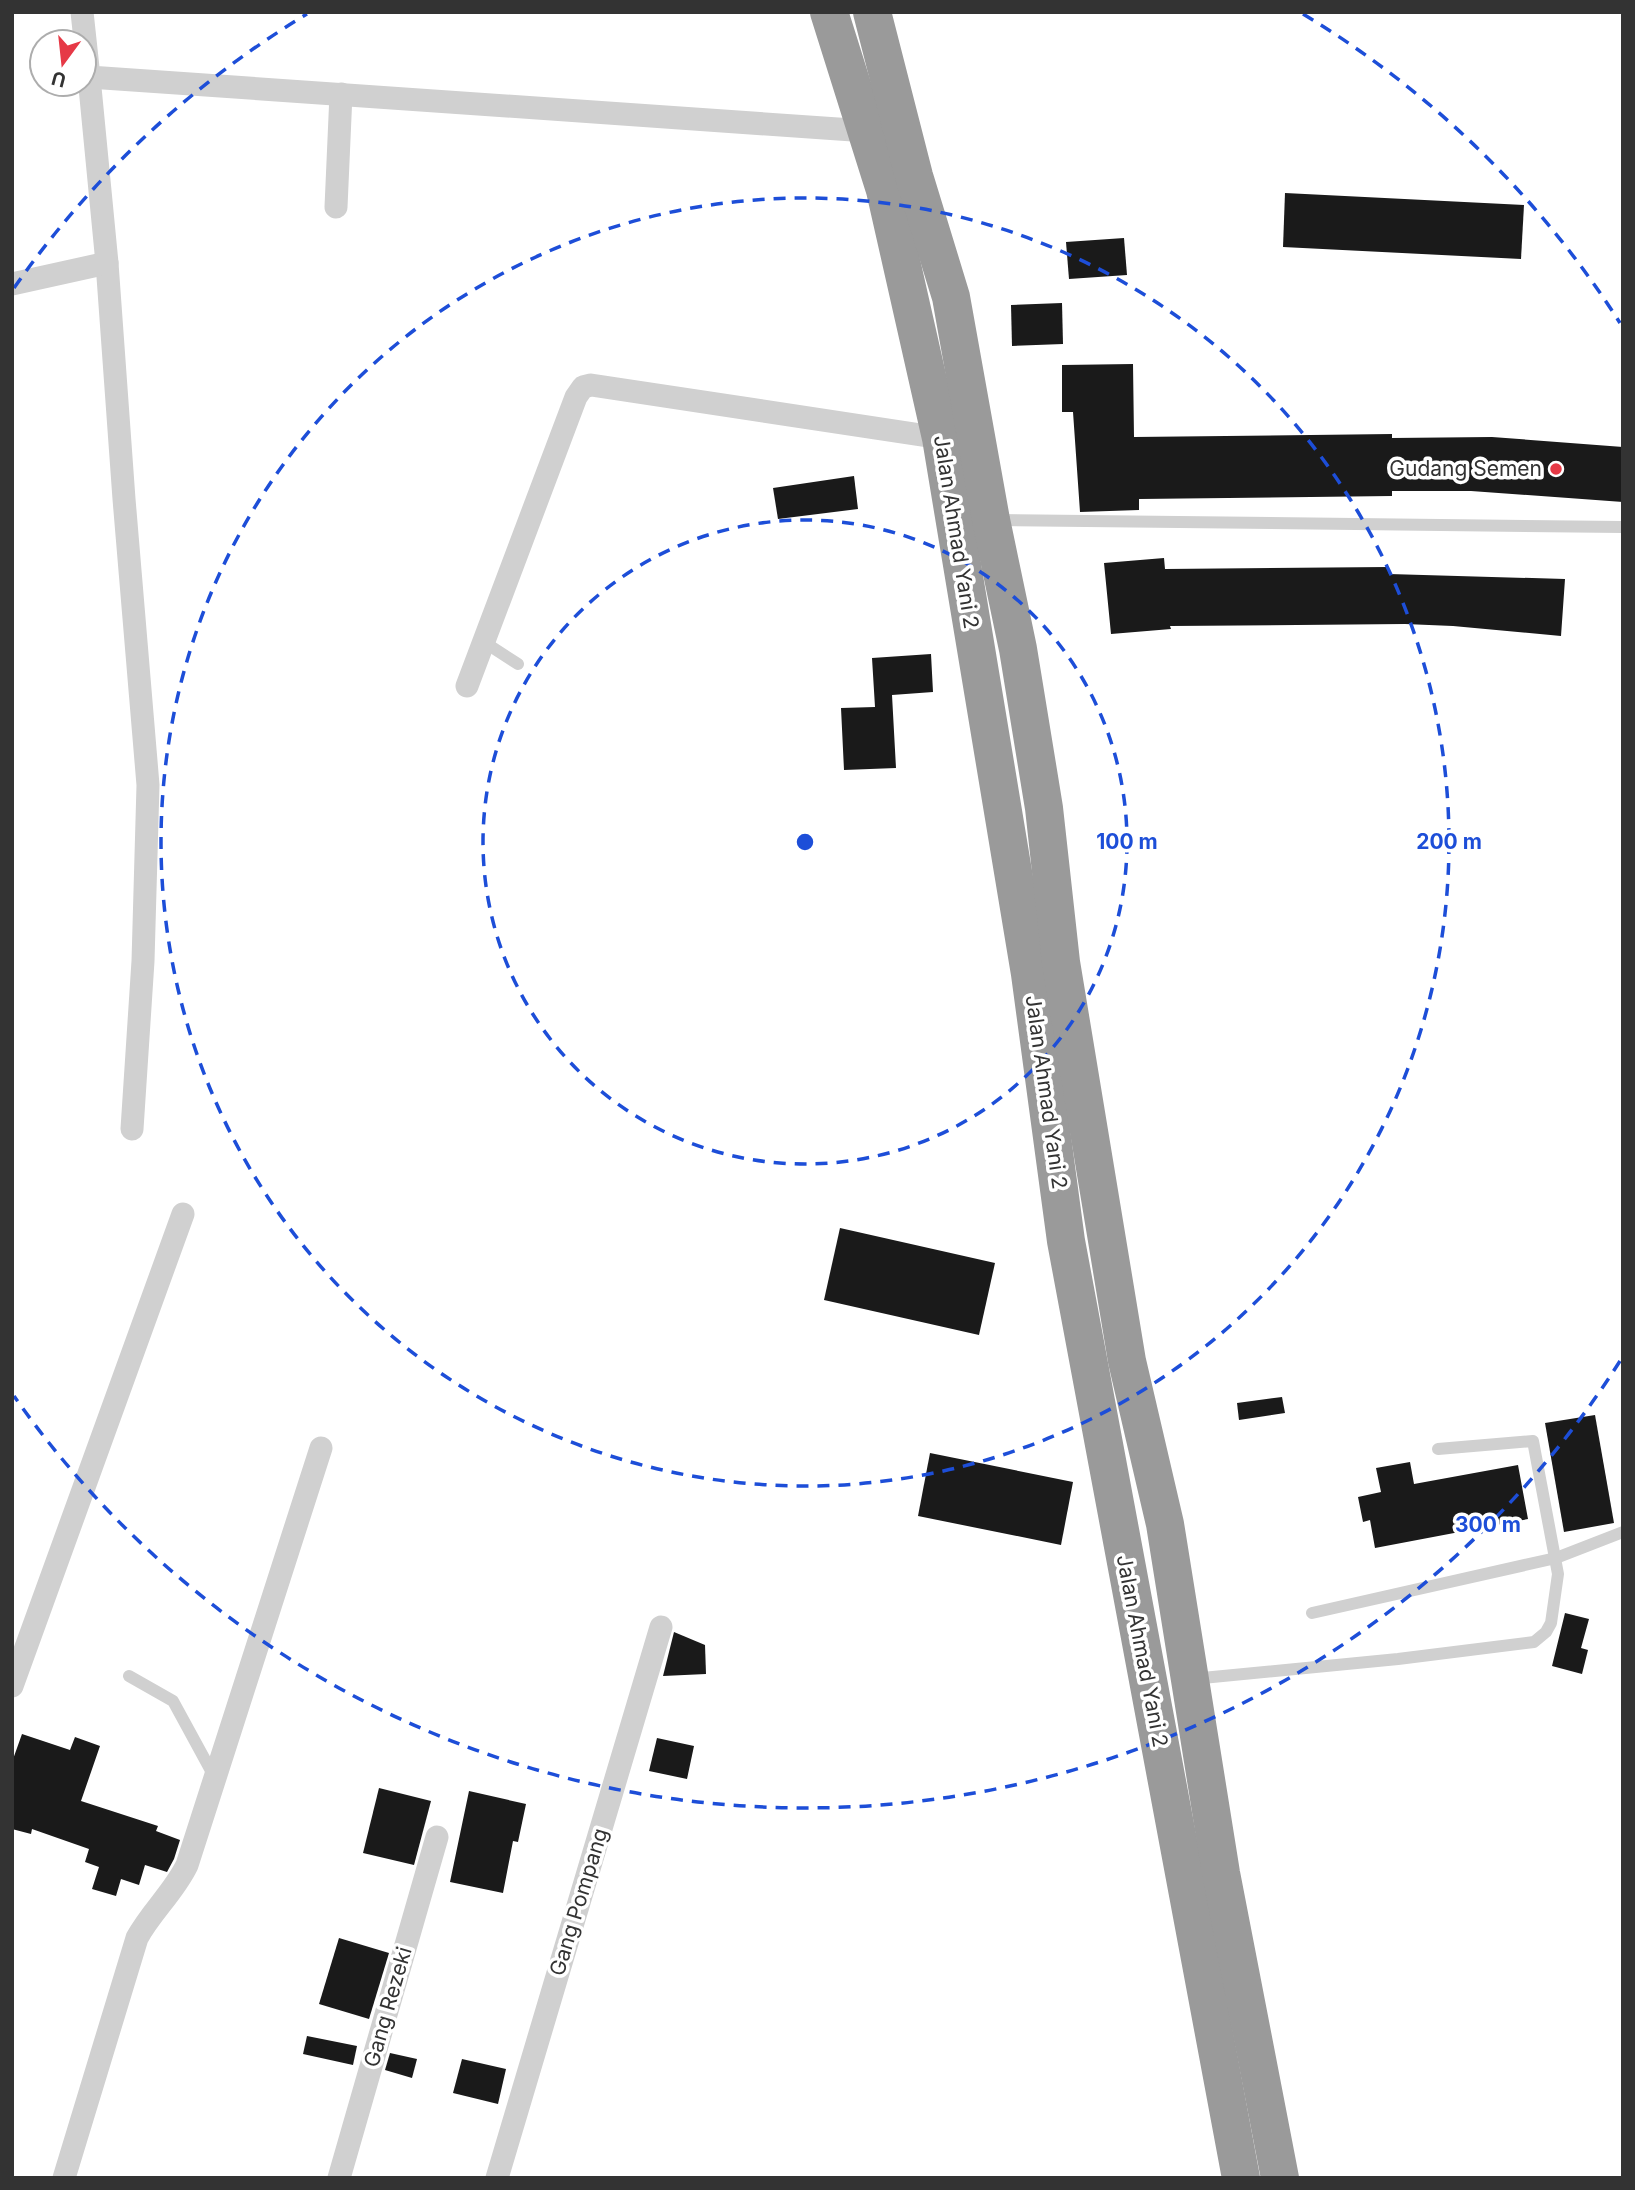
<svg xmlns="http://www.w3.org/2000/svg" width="1635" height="2190" font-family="Inter,sans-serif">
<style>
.building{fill:#1a1a1a}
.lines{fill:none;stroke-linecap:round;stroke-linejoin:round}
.lane{stroke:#d0d0d0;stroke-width:12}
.street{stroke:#d0d0d0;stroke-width:23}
.highway{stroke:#9a9a9a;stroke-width:38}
.ring{fill:none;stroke:#1d4ed8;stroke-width:3.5;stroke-dasharray:12 9}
.poi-dot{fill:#e63946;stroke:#fff;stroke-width:2.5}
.labels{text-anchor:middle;stroke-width:7;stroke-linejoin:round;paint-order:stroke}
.poi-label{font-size:21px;fill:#333;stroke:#fff;text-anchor:end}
.street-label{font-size:21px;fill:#333;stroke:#fff}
.centre{fill:#1d4ed8;stroke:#fff;stroke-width:3.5}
.ring-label{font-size:21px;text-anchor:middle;font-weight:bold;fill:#1d4ed8;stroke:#fff;stroke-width:7;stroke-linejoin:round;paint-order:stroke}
</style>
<rect width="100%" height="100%" fill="#fff"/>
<g class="building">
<path d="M1285 193 1524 205 1521 259 1283 247Z"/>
<path d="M1124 238 1127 275 1069 279 1066 242Z"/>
<path d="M1062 303 1063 344 1012 346 1011 305Z"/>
<path d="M1133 364 1134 437 1392 434V438L1492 437 1623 447V502L1471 491H1392V496L1139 499V510L1080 512 1073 412H1062V365Z"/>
<path d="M854 476 858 509 778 519 773 488Z"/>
<path d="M1164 558 1165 569 1388 567 1389 574 1565 579 1561 636 1453 626 1405 624 1170 626 1171 629 1111 634 1104 563Z"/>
<path d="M931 654 933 692 892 695 896 768 844 770 841 708 875 707 872 658Z"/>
<path d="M840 1228 995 1263 979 1335 824 1300Z"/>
<path d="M1282 1397 1285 1413 1239 1420 1237 1403Z"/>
<path d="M1595 1415 1614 1523 1564 1532 1545 1423Z"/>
<path d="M930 1453 1073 1482 1061 1545 918 1516Z"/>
<path d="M1410 1462 1414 1484 1518 1465 1528 1519 1375 1548 1370 1520 1363 1522 1358 1497 1381 1492 1376 1468Z"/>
<path d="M1565 1613 1589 1619 1581 1648 1588 1650 1582 1674 1552 1666Z"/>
<path d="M674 1632 705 1645 706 1674 663 1676Z"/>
<path d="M22 1734 70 1750 75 1737 100 1746 81 1801 158 1826 156 1831 180 1840 174 1859 167 1872 145 1865 139 1885 121 1879 116 1896 92 1889 99 1867 85 1862 89 1849 32 1829 31 1834 12 1829V1762Z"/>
<path d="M657 1738 694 1746 687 1779 649 1771Z"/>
<path d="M379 1788 431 1801 414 1865 363 1853Z"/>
<path d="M469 1791 526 1804 518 1842 513 1841 503 1893 450 1882Z"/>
<path d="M339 1938 389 1953 369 2019 319 2004Z"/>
<path d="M307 2036 357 2046 353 2065 303 2054Z"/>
<path d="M390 2053 417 2059 412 2078 385 2070Z"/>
<path d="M462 2059 506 2069 498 2104 453 2093Z"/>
</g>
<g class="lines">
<g class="lane">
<path d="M995 520 1623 527"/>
<path d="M484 642 518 664"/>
<path d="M1312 1613 1556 1558 1623 1532"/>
<path d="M129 1676 173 1701 215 1778"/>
<path d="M1192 1679 1398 1659 1534 1642 1546 1632 1551 1623 1558 1574 1533 1441 1438 1449"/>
</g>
<g class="street">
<path d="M82 12 89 77 867 131"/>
<path d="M89 77 107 263 124 499 148 785 143 961 132 1129"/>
<path d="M336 207 341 94"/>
<path d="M12 284 107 263"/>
<path d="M467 686 576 397 583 387 591 385 941 438"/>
<path d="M12 1686 183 1214"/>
<path d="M64 2178 137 1938C151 1912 174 1892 187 1865L321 1448"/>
<path d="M339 2178 437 1837"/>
<path d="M497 2178 661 1627"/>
</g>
<g class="highway">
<path d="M829 12 885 190 941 438 1030 974 1066 1241 1241 2178"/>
<path d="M872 12 914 176 951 297 991 520 1018 649 1044 808 1061 962 1127 1361 1165 1524 1221 1873 1280 2178"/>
</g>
</g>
<g class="ring">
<circle cx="805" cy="842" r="322"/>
<circle cx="805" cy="842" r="644"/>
<path d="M1620 1361A966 966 0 0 1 14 1396M14 288A966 966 0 0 1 307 14M1303 14A966 966 0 0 1 1620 323"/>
</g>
<circle class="poi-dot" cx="1556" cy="469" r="7"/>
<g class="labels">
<g class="poi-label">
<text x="1542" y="476">Gudang Semen</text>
</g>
<g class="street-label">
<text transform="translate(956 532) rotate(81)" y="7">Jalan Ahmad Yani 2</text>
<text transform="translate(1046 1092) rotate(82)" y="7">Jalan Ahmad Yani 2</text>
<text transform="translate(1142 1651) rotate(79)" y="7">Jalan Ahmad Yani 2</text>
<text transform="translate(579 1902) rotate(-73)" y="7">Gang Pompang</text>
<text transform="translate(388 2007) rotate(-74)" y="7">Gang Rezeki</text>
</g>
</g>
<circle cx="805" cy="842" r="10" class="centre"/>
<g class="ring-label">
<text x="1127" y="849">100 m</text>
<text x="1449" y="849">200 m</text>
<text x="1488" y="1532">300 m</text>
</g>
<rect width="1635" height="2190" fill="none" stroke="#333333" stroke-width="28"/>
<g transform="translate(63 63) rotate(195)"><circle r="33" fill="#ffffff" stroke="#adadad" stroke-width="2"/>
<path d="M0-5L12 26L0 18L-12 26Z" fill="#e63946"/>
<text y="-10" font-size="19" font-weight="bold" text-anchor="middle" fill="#333333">U</text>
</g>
</svg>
